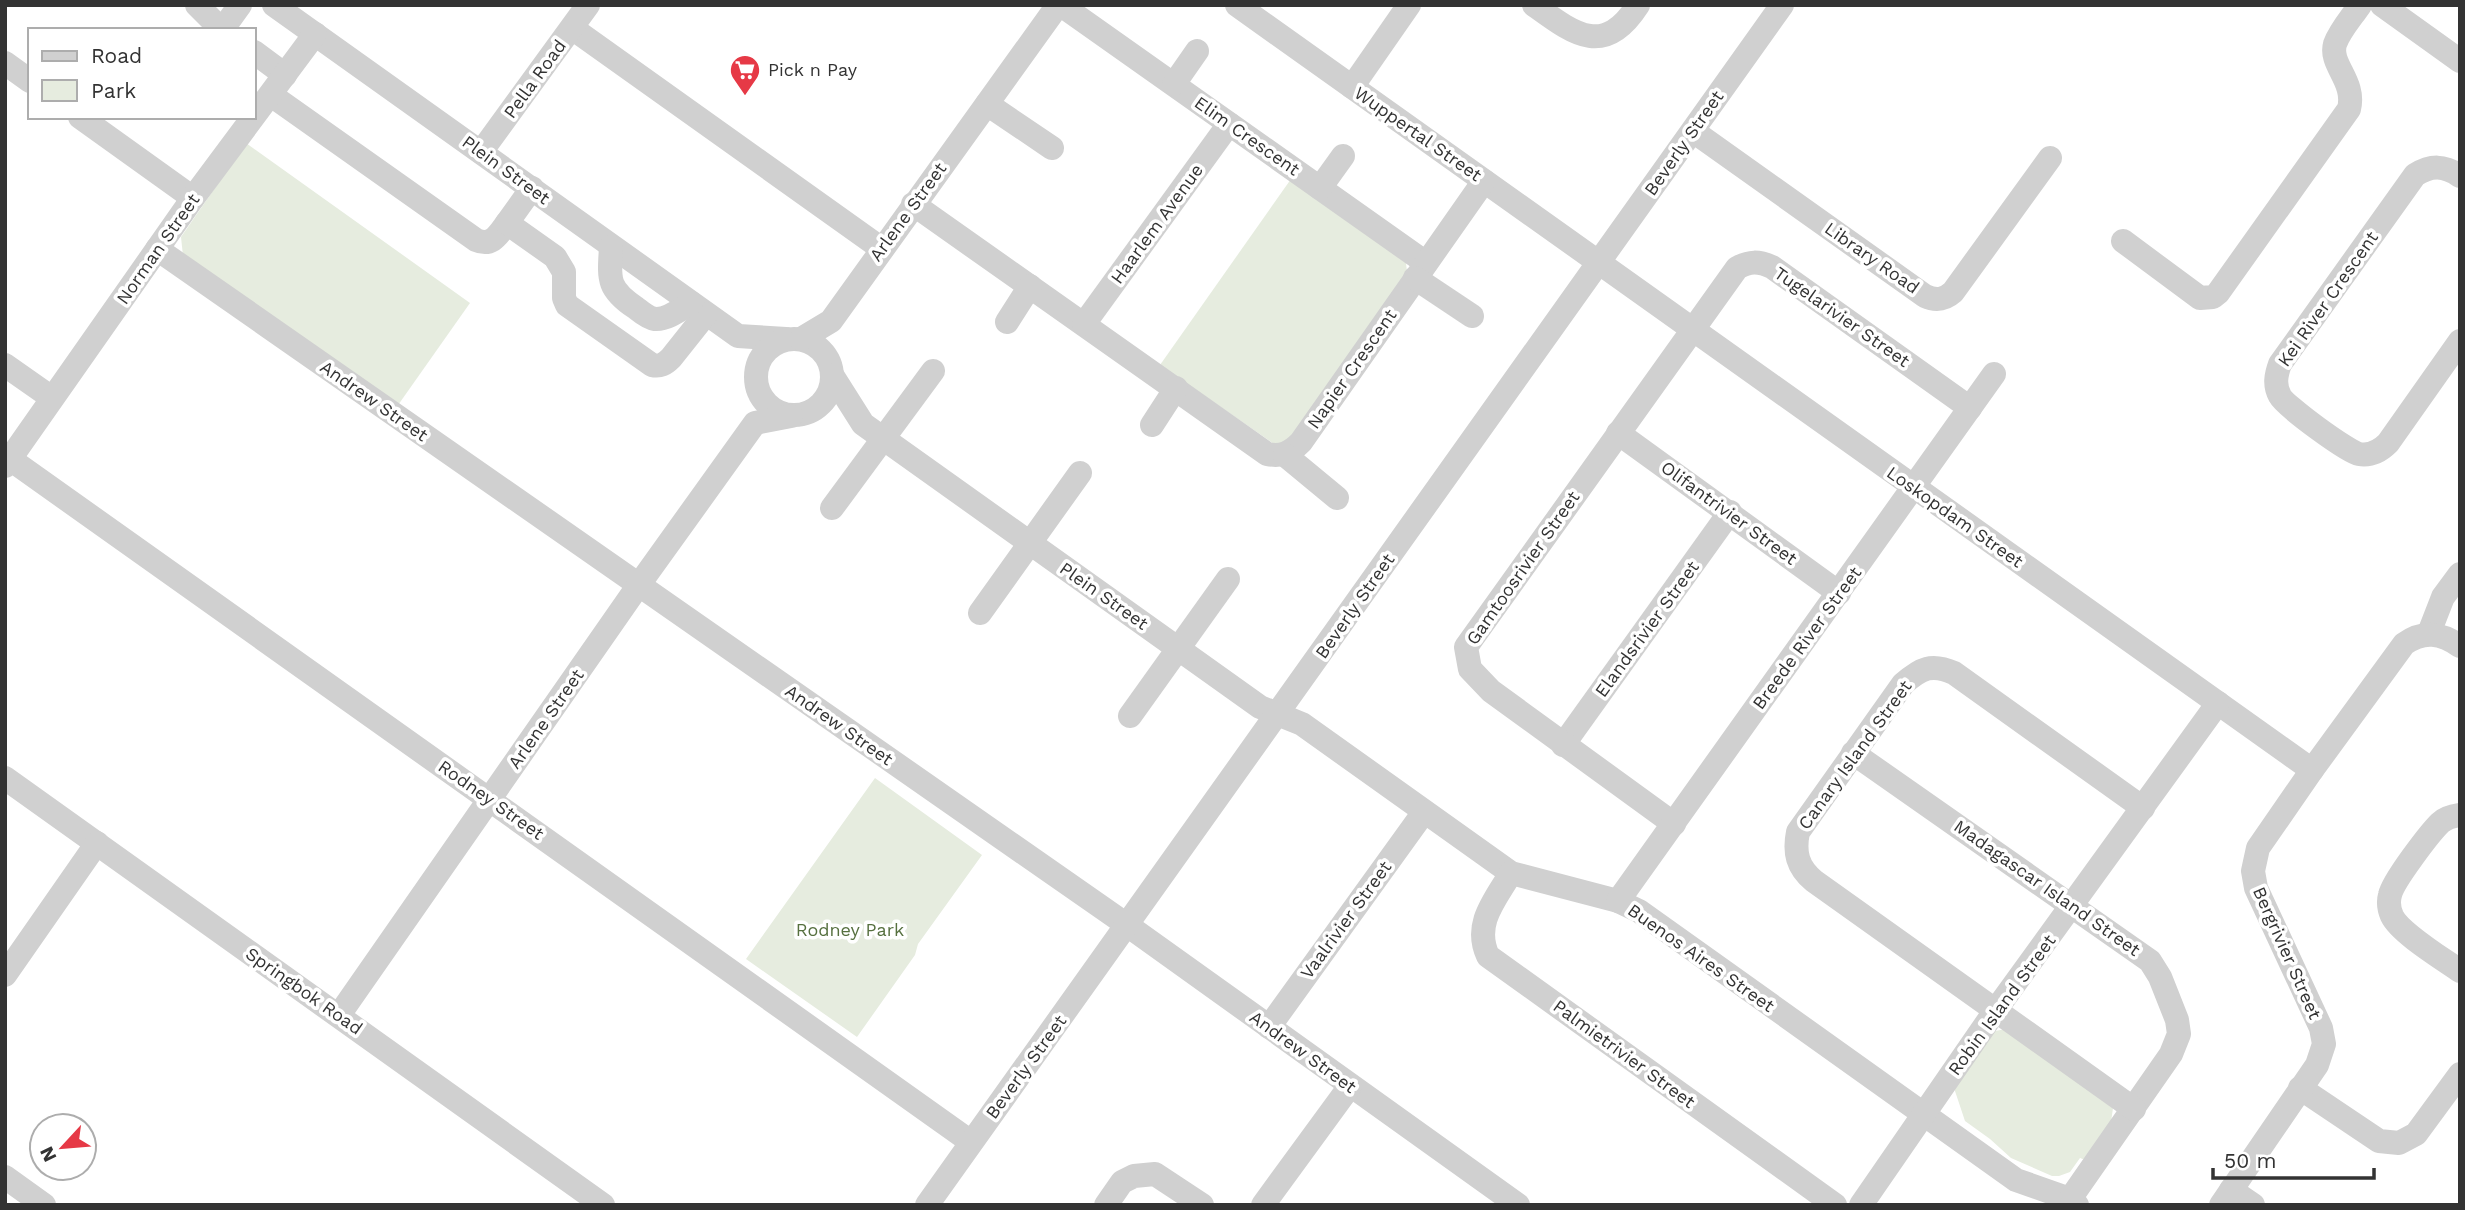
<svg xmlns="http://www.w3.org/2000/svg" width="2465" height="1210" font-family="'Work Sans',sans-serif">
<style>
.green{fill:#e6ecdf}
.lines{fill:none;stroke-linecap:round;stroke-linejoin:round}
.minor{stroke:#d0d0d0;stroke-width:24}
.labels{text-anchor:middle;stroke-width:7;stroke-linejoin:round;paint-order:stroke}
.poi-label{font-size:18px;fill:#333;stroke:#fff;text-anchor:start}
.street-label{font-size:18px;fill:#333;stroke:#fff}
.park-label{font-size:18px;fill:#56703f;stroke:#fff}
</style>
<rect width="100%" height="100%" fill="#fff"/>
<g class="green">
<path d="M246 143 470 303 396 408 183 256 181 237Z"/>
<path d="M1291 179 1406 263 1407 272 1290 441 1274 444 1160 365Z"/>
<path d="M875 778 982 855 918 944 915 955 857 1037 746 959Z"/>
<path d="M2006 1029 2113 1108 2111 1122 2085 1160 2080 1158 2070 1172 2059 1176H2052L2011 1158 1990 1139 1965 1121 1954 1088 1995 1031Z"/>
</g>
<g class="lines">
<g class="minor">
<path d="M197 5 222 30"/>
<path d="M274 5 738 336 786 339"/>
<path d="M1061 5 1426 263"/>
<path d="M1237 5 2312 770"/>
<path d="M1534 5C1574 34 1604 58 1638 5"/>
<path d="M2382 5 2460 61"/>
<path d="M572 28 882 249"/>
<path d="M222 30 240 5"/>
<path d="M254 52 285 75"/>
<path d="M5 63 30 81"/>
<path d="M1174 84 1197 51"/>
<path d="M1352 87 1409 5"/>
<path d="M271 95 476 240C492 247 498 235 507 223"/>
<path d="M987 104 1052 148"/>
<path d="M80 117 193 198"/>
<path d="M1693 131 1925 296C1936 301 1944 300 1953 292L2050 158"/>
<path d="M481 152 588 5"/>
<path d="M2460 176C2444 165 2431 165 2415 175L2280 364C2276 375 2274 385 2280 396 2285 406 2348 452 2359 454 2371 456 2380 451 2388 443L2460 341"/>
<path d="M532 188 507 223 555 257 564 272V298L567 305 652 365C660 367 665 364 671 358L706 314"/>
<path d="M1320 188 1343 156"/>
<path d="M913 204 1267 454C1282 457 1290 453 1301 442L1484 181"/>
<path d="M2123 241 2200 298 2213 297 2218 293 2349 109C2356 81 2329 65 2335 44 2340 30 2352 17 2360 5"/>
<path d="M611 247C609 279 607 289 636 308 641 312 648 318 655 319 667 320 681 309 691 303"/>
<path d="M157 249 1127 925 1518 1205"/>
<path d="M1415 278 1472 316"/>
<path d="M1007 322 1030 286"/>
<path d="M1084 324 1229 124"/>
<circle cx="794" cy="377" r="38"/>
<path d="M801 339 831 321 1058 5"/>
<path d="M5 365 52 398"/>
<path d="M832 375 863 424 1260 707 1302 724 1511 873 1618 901 1639 911 2016 1180 2070 1199 2077 1205"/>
<path d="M1152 425 1176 388"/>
<path d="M1618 433 1839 593"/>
<path d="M1285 455 1337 498"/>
<path d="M10 459 971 1142"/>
<path d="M5 466 193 198 315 34"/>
<path d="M832 508 933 371"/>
<path d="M980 613 1080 473"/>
<path d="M2429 633 2443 597 2460 574"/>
<path d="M1130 716 1228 579"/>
<path d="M1563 745 1730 512"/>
<path d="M1853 753 2150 961 2160 977 2177 1020 2179 1034 2171 1054 2070 1199"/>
<path d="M5 778 603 1205"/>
<path d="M2460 815C2453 816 2445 818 2440 823 2429 834 2393 881 2390 895 2388 902 2389 909 2392 916 2400 933 2443 959 2460 971"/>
<path d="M1674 824 1491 691 1470 669 1466 647 1737 268C1750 261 1758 261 1772 267L1970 408"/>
<path d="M1511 873C1495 900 1473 924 1488 956L1835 1205"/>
<path d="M1618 901 1994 374"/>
<path d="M5 975 97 843"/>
<path d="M339 1015 638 586 755 423 791 416"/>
<path d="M1269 1027 1424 812"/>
<path d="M2300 1088 2379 1141 2399 1143 2416 1134 2460 1074"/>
<path d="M2134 1109 1814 881C1797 867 1794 852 1798 832L1903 684C1921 668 1932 663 1954 673L2143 808"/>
<path d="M5 1177 44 1205"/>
<path d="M2231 1190 2253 1205"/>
<path d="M927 1205 1782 5"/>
<path d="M1106 1205 1122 1182 1134 1176 1155 1174 1202 1205"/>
<path d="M1263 1205 1350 1086"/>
<path d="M1861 1205 1995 1011 2218 703"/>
<path d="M2221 1205 2317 1065 2324 1044 2321 1028 2256 888 2253 871 2258 848 2312 770 2404 644C2424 630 2441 633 2460 646"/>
</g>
</g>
<defs>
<g id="supermarket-pin" transform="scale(1.575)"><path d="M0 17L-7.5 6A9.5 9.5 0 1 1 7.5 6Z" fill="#e63946" stroke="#fff"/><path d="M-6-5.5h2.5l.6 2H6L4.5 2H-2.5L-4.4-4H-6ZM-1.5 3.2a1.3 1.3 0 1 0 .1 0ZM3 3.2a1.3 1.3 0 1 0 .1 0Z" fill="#fff"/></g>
</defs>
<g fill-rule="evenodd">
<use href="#supermarket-pin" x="745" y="70"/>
</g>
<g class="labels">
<g class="poi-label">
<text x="768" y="76">Pick n Pay</text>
</g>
<g class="street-label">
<text transform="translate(535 79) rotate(-54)" y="6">Pella Road</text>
<text transform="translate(1418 134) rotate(35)" y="6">Wuppertal Street</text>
<text transform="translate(1247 136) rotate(35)" y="6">Elim Crescent</text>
<text transform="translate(1684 143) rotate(-55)" y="6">Beverly Street</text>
<text transform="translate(506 170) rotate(36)" y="6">Plein Street</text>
<text transform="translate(908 212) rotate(-54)" y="6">Arlene Street</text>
<text transform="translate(1157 224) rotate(-54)" y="6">Haarlem Avenue</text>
<text transform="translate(158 249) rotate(-55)" y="6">Norman Street</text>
<text transform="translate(1872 258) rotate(35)" y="6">Library Road</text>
<text transform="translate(2328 299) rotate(-55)" y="6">Kei River Crescent</text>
<text transform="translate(1842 317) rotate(35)" y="6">Tugelarivier Street</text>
<text transform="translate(1352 369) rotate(-55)" y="6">Napier Crescent</text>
<text transform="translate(374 401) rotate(35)" y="6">Andrew Street</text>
<text transform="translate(1729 513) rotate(36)" y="6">Olifantrivier Street</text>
<text transform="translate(1955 517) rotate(35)" y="6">Loskopdam Street</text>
<text transform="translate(1523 568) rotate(-55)" y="6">Gamtoosrivier Street</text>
<text transform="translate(1104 596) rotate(35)" y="6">Plein Street</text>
<text transform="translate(1355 606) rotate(-55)" y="6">Beverly Street</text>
<text transform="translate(1647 629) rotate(-54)" y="6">Elandsrivier Street</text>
<text transform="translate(1807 638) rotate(-54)" y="6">Breede River Street</text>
<text transform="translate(546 719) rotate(-55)" y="6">Arlene Street</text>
<text transform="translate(839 725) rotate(35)" y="6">Andrew Street</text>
<text transform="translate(1855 755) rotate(-54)" y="6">Canary Island Street</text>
<text transform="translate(491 800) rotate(35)" y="6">Rodney Street</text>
<text transform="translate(2047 888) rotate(35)" y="6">Madagascar Island Street</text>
<text transform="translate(1346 920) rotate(-54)" y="6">Vaalrivier Street</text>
<text transform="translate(2287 953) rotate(66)" y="6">Bergrivier Street</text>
<text transform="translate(1701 958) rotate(35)" y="6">Buenos Aires Street</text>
<text transform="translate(304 991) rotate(35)" y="6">Springbok Road</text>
<text transform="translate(2002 1005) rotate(-54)" y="6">Robin Island Street</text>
<text transform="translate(1303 1052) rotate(36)" y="6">Andrew Street</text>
<text transform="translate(1624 1054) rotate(36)" y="6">Palmietrivier Street</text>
<text transform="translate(1026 1067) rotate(-54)" y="6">Beverly Street</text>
</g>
<g class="park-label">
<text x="850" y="936">Rodney Park</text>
</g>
</g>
<rect width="2465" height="1210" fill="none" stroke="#333333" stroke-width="14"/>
<rect x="28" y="28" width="228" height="91" fill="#ffffff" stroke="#adadad" stroke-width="2"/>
<rect x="42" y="51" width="35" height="10" fill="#d0d0d0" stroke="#adadad" stroke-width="2"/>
<text x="91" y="63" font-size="21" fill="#333333">Road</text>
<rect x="42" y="80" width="35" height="21" fill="#e6ecdf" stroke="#adadad" stroke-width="2"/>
<text x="91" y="98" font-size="21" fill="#333333">Park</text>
<g transform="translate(63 1147) rotate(244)"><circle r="33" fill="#ffffff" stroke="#adadad" stroke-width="2"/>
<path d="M0-5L12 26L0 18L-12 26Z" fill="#e63946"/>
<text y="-10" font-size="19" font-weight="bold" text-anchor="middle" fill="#333333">N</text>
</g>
<path d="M2213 1168v10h161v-10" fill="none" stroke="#333333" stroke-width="3.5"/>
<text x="2224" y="1168" font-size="21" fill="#333333" stroke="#ffffff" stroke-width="5" paint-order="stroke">50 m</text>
</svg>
